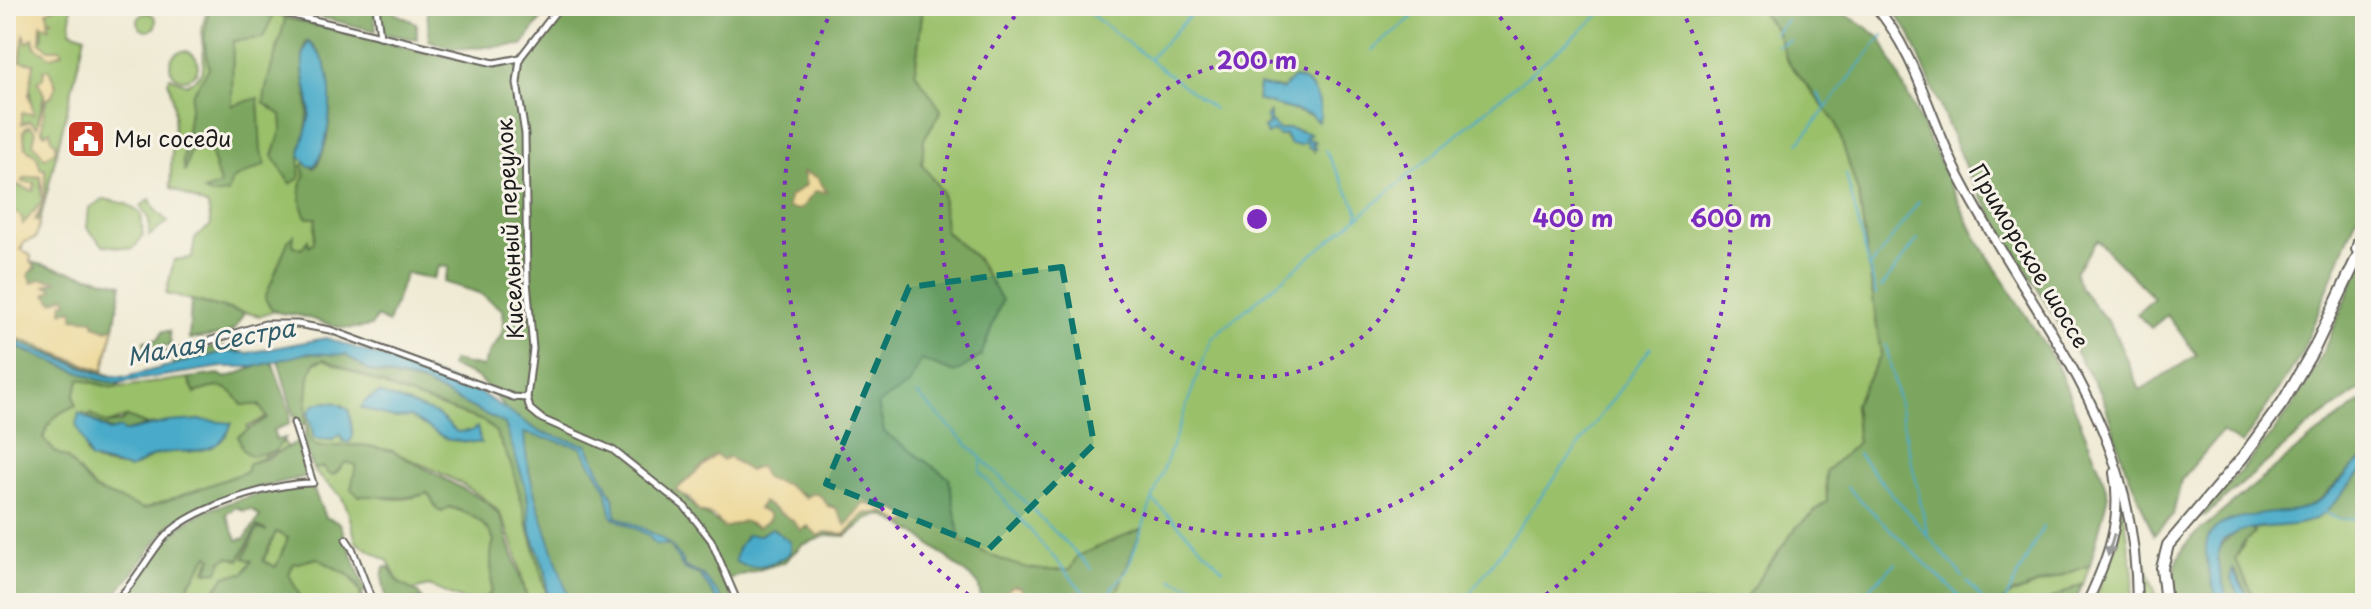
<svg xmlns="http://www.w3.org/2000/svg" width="2371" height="609" font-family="'Playpen Sans',sans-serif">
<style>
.green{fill:#9ac06b;stroke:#5b6e44;stroke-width:2;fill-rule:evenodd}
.forest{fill:#7ba65f;stroke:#4c613e;stroke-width:2;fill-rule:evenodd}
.sand{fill:#eeda9e;stroke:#857b5d;stroke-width:2;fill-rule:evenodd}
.water{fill:#4aabc9;stroke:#336472;stroke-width:2}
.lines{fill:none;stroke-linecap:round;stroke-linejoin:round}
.stream{stroke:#4aabc9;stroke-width:2}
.street-casing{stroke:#66645c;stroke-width:9}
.primary-casing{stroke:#66645c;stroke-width:12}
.highway-casing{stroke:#66645c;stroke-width:14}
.street{stroke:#fff;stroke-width:5}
.primary{stroke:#fff;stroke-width:8}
.highway{stroke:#fff;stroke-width:10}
.oneway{fill:#999}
.marked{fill:#0f766e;fill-opacity:0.2;stroke:#0f766e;stroke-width:6;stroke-dasharray:16 10;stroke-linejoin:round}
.ring{fill:none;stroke:#7b2cbf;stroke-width:4;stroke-dasharray:4 8}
.labels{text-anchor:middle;stroke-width:6;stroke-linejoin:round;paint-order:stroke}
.poi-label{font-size:22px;fill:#1c1c1c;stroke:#f7f3e8;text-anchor:start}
.street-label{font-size:22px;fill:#1c1c1c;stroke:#f7f3e8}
.water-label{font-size:24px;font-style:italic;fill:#315c6a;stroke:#f7f3e8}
.centre{fill:#7b2cbf;stroke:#f7f3e8;stroke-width:4}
.ring-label{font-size:24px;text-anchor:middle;font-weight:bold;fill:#7b2cbf;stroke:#f7f3e8;stroke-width:6;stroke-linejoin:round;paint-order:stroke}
</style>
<rect width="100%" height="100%" fill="#f7f3e8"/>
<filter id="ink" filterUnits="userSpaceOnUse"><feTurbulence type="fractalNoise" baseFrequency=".0125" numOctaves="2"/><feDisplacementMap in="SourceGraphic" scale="16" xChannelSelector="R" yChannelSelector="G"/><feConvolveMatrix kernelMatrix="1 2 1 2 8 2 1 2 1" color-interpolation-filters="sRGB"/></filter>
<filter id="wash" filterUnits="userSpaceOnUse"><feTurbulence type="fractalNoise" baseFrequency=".006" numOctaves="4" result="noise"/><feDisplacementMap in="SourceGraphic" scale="32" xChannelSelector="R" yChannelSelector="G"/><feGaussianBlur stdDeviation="1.8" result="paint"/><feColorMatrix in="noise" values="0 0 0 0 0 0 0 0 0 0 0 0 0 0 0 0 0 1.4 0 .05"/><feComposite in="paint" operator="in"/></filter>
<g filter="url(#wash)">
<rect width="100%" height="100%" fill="#efead3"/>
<g class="green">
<path d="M58 6H71L70 31 85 36 40 221H35L43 208 45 170H41L33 153 26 148 23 131 30 126 36 131 45 157 52 141 49 131 45 135C37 119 45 99 56 86L49 70 37 128 30 121 22 125 21 113 32 111 29 79 34 64 19 61 24 35 33 38 35 47 48 49 39 42 43 36 41 24 48 21 46 11Z"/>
<path d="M208 6H238L358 34 347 283 260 316 166 294 174 260 192 258 195 238 211 225 208 206 171 188C168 151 182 119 168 82L170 77 187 84C209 74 204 59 202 39 201 28 205 17 208 6Z"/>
<path d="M923 6H1756L1776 30 1787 60 1836 123 1859 196 1881 355 1854 405 1858 442 1826 471 1827 501 1796 528 1741 603H1121L1117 592 1142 528C1119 541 1095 560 1071 569 1035 582 991 556 960 540L949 478 884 432 878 404 908 385 976 258 945 231 942 192 922 164 924 139 941 111 915 72ZM1293 78C1316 80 1320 101 1317 121L1310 115 1260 101 1264 87 1286 89ZM1269 113 1270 121 1279 130 1288 128 1311 134 1304 138 1313 140 1314 151 1306 141 1297 145 1286 139 1285 134 1280 136 1273 131 1267 135 1264 127 1269 125 1266 118Z"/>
<circle cx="147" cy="22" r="9"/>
<circle cx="184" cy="65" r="14"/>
<path d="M41 176 42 202 23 225 8 204 7 193 16 185H24V178Z"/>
<path d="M104 199 127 204 141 214 143 236 133 249 103 245 87 228 89 208Z"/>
<path d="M150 199 155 210 168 222 149 236V220L141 206Z"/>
<path d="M6 334 114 377 16 342 6 338Z"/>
<path d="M324 359 400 392 483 421 496 432 512 467 549 603H528C522 578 512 529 497 510 478 487 390 446 360 445 348 444 320 452 312 443 302 432 307 378 312 365ZM379 393 437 414 457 432 471 431 449 440 410 417 375 413 366 407ZM324 402 343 405 353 436 339 435 332 441Z"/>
<path d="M188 378 195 393C218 385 228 382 242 405H259L267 417 247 427 264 455 284 442 288 448 249 463 246 472 144 509 95 490 67 458 55 452 43 439C48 419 57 413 75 405L74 395 80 379 113 388ZM83 413 107 424 127 417 147 425 201 420 219 441C192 459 181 447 157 454 151 456 146 461 140 464 127 471 95 465 86 454Z"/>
<path d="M346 461 356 465C357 504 400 503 428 493L435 504C459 509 484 516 494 540 487 560 495 574 490 594 467 609 453 595 429 586L409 591 399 583 388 561 356 542C352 527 350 511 342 498 334 487 321 481 313 469L341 466Z"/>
<path d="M2122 498 2133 575 2131 603 2097 602 2095 599 2117 543Z"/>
<path d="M2324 512 2339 520 2365 517V603H2258L2235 560 2253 529 2308 522Z"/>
<path d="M257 526 267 530 258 529 245 558 252 561 244 573 225 576 211 596 192 598 188 587 208 555 212 557 205 569 229 557 240 559Z"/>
<path d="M276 532 289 538 276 567 263 561Z"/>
<path d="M2139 545 2159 603H2140Z"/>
<path d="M317 558 350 576 366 603H292L289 574 293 564Z"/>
<path d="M2090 565 2083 584 2042 603H2000L2011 595Z"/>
</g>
<g class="forest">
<path d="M210 6H232L273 16 263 38 233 41 232 106 258 98 261 151 266 164 232 180 228 193 213 195 204 191 220 185 209 147 190 151 185 172 183 162 192 94 209 68 204 38Z"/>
<path d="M294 6H374L376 31 300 12Z"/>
<path d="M378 6H395L394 13 416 23 417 39 382 34Z"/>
<path d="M427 6H551L522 45 451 49 429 40Z"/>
<path d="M565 6H923L915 72 941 110 924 139 922 164 942 192 945 231 976 258 1002 300 981 356 955 373 921 360 908 385 878 404 884 432 949 478 960 540C996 559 1029 575 1070 569L1077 556 1142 528 1117 592 1121 603H1019L1001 595 998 603H982L978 583 917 534 883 515 869 518 846 536 828 535 802 545 784 562 726 580 734 603H549L512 467 496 432 483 421 400 392 324 359 315 362 309 376 305 425 297 427 278 360 301 353 351 355 372 372 432 385 497 419 504 406 477 377 450 366 453 361 483 367C491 340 507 344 503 310L479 293 444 282 449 267 439 266 433 279 406 273 388 323 377 317 371 326C337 333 331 323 301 316 283 311 274 319 265 298L288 241 294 235 293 245 301 249 308 240 309 246 314 242 316 218H307C300 210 298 185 305 176L302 166 306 163 314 168C335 147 338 51 306 42 298 65 308 87 308 110 309 134 296 154 300 178L290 184 273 156 282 128 281 115 264 103C266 73 280 47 285 18 324 26 501 78 526 61 543 49 555 24 565 6ZM723 461 749 471 754 468 766 479 836 508 846 526 864 503 892 507 911 518 903 524 885 512 864 514 846 534C833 533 811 525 801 529L792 520 763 502 758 509 769 520 757 527 743 521 724 528C715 518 704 516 696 509 689 502 685 496 676 490L707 462ZM775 529 790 553C775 564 753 572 739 561L738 548 748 535 756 536Z"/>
<path d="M1756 6C1816 6 1835 0 1881 39L1974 234 2056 363 2101 472 2108 495 2090 565 2011 594 2000 603H1741L1796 528 1827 501 1826 471 1858 442 1854 405 1881 355 1859 196 1836 123 1787 60 1776 30Z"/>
<path d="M1890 6H2365L2362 204 2300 357 2242 444 2222 432 2181 480 2173 515 2154 535 2125 466 2102 395 1969 176 1909 32ZM2097 240 2154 298 2137 314 2151 328 2167 315 2197 355 2140 390 2112 327 2081 289 2075 272Z"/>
<path d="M2365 255V386L2311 424 2207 514 2196 520C2231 482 2267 444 2296 401 2325 356 2343 303 2365 255Z"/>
<path d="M30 262 122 284 114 327 107 330 94 325V320L73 318 62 312V298L54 302 47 297 45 287 58 281 32 283 28 275 36 268Z"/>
<path d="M191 300 244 313 235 329 223 335 189 339Z"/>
<path d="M163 331H169L171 346 145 348 144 341 158 339Z"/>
<path d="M15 347 100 380 123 382 113 388 80 379 74 395 76 405C58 413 48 419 43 439L55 452 67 458 95 490 144 509 246 472 249 463 268 458 297 442 307 469 304 477C262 487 213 495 177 520 151 538 126 597 98 603 70 609 34 603 6 603V361Z"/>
<path d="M228 347 240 351 172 365 174 359 202 348Z"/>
<path d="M272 361 290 412 289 424 273 430 276 440 285 438 275 451 251 456 243 450 238 436 267 418 259 405H242C228 382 218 385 195 393L188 378 219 374 226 378Z"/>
<path d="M2365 399V458C2345 470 2333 492 2314 504 2285 523 2244 516 2213 531L2207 558 2218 603H2176C2171 577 2174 557 2192 537L2309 440Z"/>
<path d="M91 414 107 424 121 422 127 417 147 425C120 435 113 434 88 417Z"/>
<path d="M306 429 312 443 319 447 363 445 393 451 487 502 501 517 528 603H476L490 594C495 574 487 560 494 540 486 521 468 512 449 507L442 512 437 510 428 493C401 502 384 495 359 496L351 489 356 465 346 462 334 475 328 474 324 467 313 469 304 440Z"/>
<path d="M2365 469V517C2350 519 2337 523 2324 512L2329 505Z"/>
<path d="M293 487 313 488 325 517 340 523 365 589 361 598 358 585 350 576 317 558 293 564 289 574 301 598 292 603H279L275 595 269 597 274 603H156L157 595 120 601C141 576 158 547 183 525 205 506 264 492 293 487ZM236 507 244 511 251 509 260 516 245 538 237 540 226 514ZM257 526 267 531 257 529 244 558 252 561 244 573 225 576 211 596 192 598 188 586 208 555 212 558 206 572 218 571 222 561 229 557 239 560ZM276 532 288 538 276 567 263 561Z"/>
<path d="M2243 529H2253L2254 534 2242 544 2235 560 2258 603H2253L2234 570 2231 578 2242 603H2228C2217 569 2205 547 2243 529Z"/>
<path d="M384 567H389L399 583 418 593 422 599 387 603 382 577Z"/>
<path d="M2083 584 2074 603H2042Z"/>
</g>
<g class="sand">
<path d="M6 6H58L47 11 48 18 52 20 48 21 49 28 41 24 40 42 48 49H60L62 53 51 57 35 47 33 38 27 43 24 35 20 61 34 63 29 95 34 114 22 113V124L30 121 37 127 45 96 38 82 43 78 44 69 49 70 56 86 51 97 45 100 42 132 45 134 50 130 52 140 56 142 55 151 45 158 33 143 36 131 29 126 23 131 26 148 37 157 41 170 45 169C45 189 46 203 35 220L40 221 36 238 24 242 21 249 31 256 30 262 35 266 28 275 32 283 40 279 58 281 45 286 54 289 46 294 53 302 66 296 68 302H63L62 312 73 309V318L94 320V325L107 330 114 327 103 371 6 334ZM41 176 42 202 23 224 21 216 14 212V202L8 203 7 193 16 185 33 191 35 183 22 182 25 178Z"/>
<path d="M803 172 817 177 827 192 816 191 800 210 788 208 789 197 806 185Z"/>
<path d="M715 455 723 460 729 457 749 471 759 466 766 479 785 484 805 498 813 493 821 496 828 506 836 508 846 526 863 503 882 508 887 504 911 518 910 521 903 524 885 512 864 514 846 534 826 532 818 536 808 526 801 530 792 520 763 502 758 509 769 514V520L758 527 743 521 724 528 714 516 698 511 691 500 676 490Z"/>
<path d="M1013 586 1021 587 1024 597 1019 603H998L1001 595Z"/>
</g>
<g class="water">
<path d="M309 42C314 48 321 54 324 62 335 86 331 145 314 166H308L300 155C301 140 310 126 310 111 309 90 295 60 309 42Z"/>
<path d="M1293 78C1312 79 1326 105 1318 122L1311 115 1257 100 1259 85 1282 90Z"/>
<path d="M1270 113V121L1279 130 1288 128 1311 134 1305 138 1317 142 1311 143 1316 149 1308 148 1306 141 1301 145 1290 144 1285 134 1280 136 1273 131 1267 135 1264 127 1269 125 1266 118Z"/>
<path d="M6 338 102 375 126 377 224 352 248 353 326 338 471 387 540 432 587 445 614 499 616 516C641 529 675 537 685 567L703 575 726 603H719L700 575 684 569 670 545 655 544 648 535 612 517 606 489 581 447 524 433C527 490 553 545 569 600L552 603 547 592 546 572 531 532 527 492 505 424 421 382 369 371 346 355 307 353 254 367H222L117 383 100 380 6 343Z"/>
<path d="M379 393 437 414 457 432 471 431 477 427 481 443 449 440 410 417 393 418 361 408 366 400Z"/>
<path d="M324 402 337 403 349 410 353 436 350 442H344L340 435 332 440 314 439 308 413 315 404Z"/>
<path d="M79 413 109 431 121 428 123 432 168 422 201 420 232 423C219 460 186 448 159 454 148 456 140 465 129 469L90 459 76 424Z"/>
<path d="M2365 458V469C2350 482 2332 510 2317 518 2287 533 2248 519 2222 541L2217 559 2228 603H2218C2214 586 2205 564 2206 548 2208 507 2281 518 2308 507 2331 498 2344 471 2365 458Z"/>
<path d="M772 528 790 542V553C774 565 749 572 735 561L738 548 747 535H760Z"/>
<path d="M2232 570 2253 603H2242L2231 578Z"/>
</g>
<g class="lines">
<g class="stream">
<path d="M1080 6 1214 109"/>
<path d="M1891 19 1896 6"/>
<path d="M1774 34 1787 20"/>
<path d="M1776 46 1790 40"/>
<path d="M1372 50 1426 6"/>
<path d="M1150 58 1199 6"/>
<path d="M1817 93 1825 106"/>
<path d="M1799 143 1883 35"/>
<path d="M1846 174 1876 294"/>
<path d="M1359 217 1610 6"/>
<path d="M1869 269 1919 201"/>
<path d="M1881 288 1918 239"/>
<path d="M1886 345 1928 536"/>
<path d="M917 394 1092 569"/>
<path d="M1858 454 1963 577"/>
<path d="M982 459 980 472 1093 603"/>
<path d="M1847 487 1966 603"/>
<path d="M1153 500 1223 569"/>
<path d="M2324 512 2339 520 2365 517"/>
<path d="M1171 579 1237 603"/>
<path d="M1967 581 1985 603"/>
<path d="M1107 603 1113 586 1126 573 1211 338 1358 217 1359 212 1325 150"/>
<path d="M1463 603 1651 347"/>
<path d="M1854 603 1896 563"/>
<path d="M2004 603 2043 526"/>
</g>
</g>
</g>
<g filter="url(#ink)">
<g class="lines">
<g class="street-casing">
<g id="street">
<path d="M255 6 494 63 520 58 560 6"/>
<path d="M376 6 380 36"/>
<path d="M520 58 517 83 525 134 527 281 533 349 527 398 530 409 542 419 613 450 685 507 711 540 738 603"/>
<path d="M143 355 159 356 265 324H297L330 330 513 397 527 398"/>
<path d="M346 539 352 548 373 603"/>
<path d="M113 603C133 586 145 561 162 540 188 508 272 483 313 483L294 423"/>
</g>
</g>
<g class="primary-casing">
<g id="primary">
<path d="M1875 6C1916 53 1930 119 1958 174 2037 328 2136 416 2137 603"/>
<path d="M2087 603C2107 560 2123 521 2114 473"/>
</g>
</g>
<g class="highway-casing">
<g id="highway">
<path d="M2357 249 2365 222"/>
<path d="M2166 603 2162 568 2168 545 2242 458 2283 402 2315 347 2365 241"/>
</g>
</g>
<use href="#street" class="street"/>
<use href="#primary" class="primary"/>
<use href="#highway" class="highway"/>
</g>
<defs><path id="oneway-solid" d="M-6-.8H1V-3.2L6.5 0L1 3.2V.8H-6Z" transform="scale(2)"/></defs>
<use class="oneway" href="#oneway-solid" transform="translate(2111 545) rotate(106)"/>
</g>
<path class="marked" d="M1062 267 1094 444 989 549 826 484 909 287Z"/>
<g class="ring">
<circle cx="1257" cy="219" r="158"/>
<path d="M1492 8A316 316 0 1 1 1022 8"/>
<path d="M978 602A474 474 0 0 1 833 8M1681 8A474 474 0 0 1 1536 602"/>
</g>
<defs>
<g id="civic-square" transform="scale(2)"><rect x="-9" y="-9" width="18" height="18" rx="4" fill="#c8321e" stroke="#f7f3e8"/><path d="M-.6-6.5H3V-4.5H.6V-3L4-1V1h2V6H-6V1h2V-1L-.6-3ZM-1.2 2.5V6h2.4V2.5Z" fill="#fff"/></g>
</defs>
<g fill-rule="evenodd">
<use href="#civic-square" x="86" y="139"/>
</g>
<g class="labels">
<g class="poi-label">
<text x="114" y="147">Мы соседи</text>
</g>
<g class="street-label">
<text transform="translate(510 229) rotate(-93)" y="8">Кисельный переулок</text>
<text transform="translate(2029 256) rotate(59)" y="8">Приморское шоссе</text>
</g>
<g class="water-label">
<text transform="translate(211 343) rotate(-10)" y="8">Малая Сестра</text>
</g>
</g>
<circle cx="1257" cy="219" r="12" class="centre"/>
<g class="ring-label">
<text x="1257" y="69">200 m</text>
<text x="1573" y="227">400 m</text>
<text x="1731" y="227">600 m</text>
</g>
<rect width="2371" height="609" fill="none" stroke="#f7f3e8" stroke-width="32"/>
</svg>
